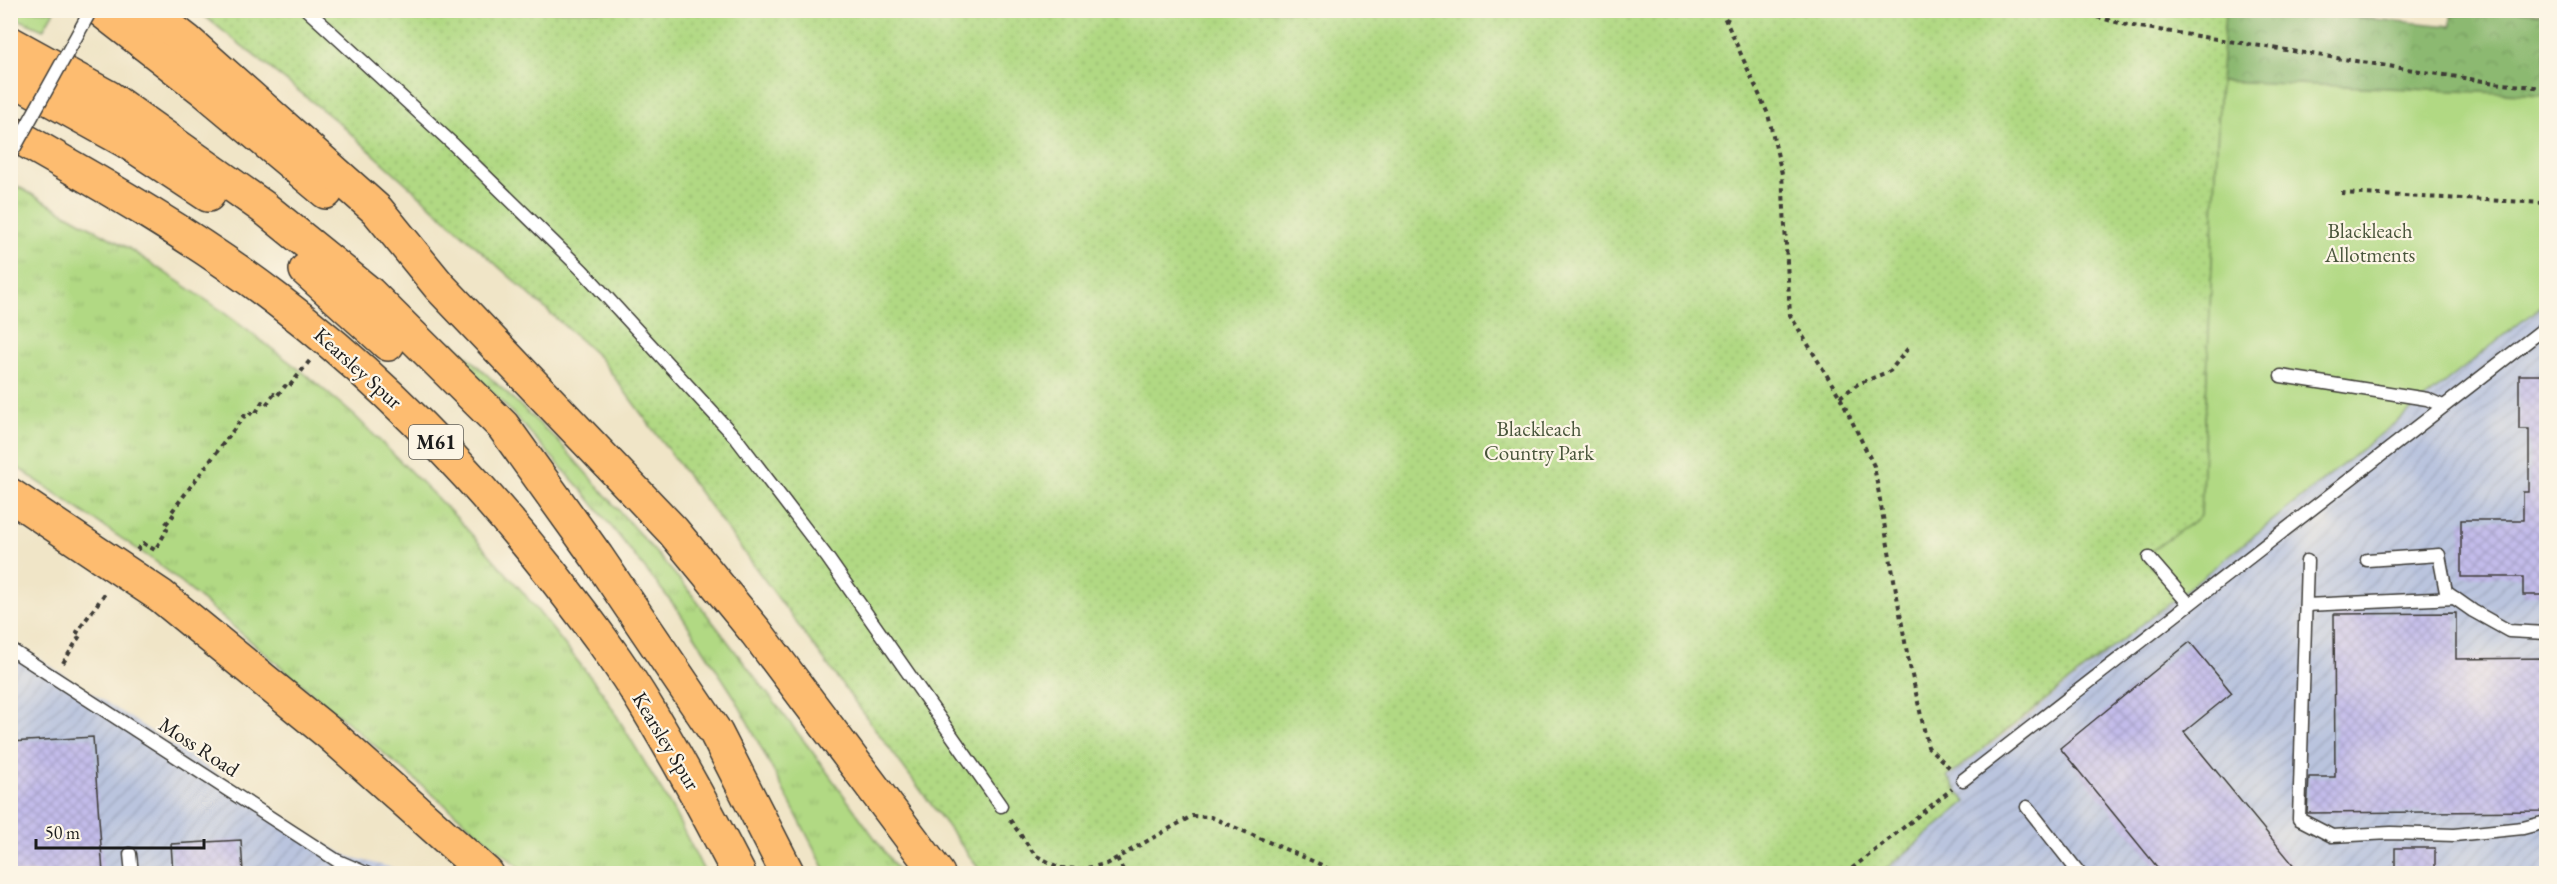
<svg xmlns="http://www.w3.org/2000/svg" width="2557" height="884" font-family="'EB Garamond',serif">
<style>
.industrial{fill:url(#industrial-furrows)}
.grass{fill:url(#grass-tufts);stroke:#667a50;stroke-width:1.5}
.forest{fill:url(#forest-crowns);stroke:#546a46;stroke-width:1.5}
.park{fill:url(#park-dots);stroke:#667a50;stroke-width:1.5}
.garden{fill:#b1d983;stroke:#667a50;stroke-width:1.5}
.building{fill:url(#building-cross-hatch)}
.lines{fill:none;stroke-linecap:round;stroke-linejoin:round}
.lane-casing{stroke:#3c3a36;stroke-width:15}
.highway-casing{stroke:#3c3a36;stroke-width:36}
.path{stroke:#3c3a36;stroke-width:4;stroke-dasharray:4.5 4.5;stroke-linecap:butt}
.lane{stroke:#fff;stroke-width:12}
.highway{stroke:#fdbc70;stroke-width:33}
.lane-bridge-casing{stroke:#3c3a36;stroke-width:15;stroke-linecap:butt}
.lane-bridge{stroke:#fff;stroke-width:12}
.labels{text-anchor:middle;stroke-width:4.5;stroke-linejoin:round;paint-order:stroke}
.shield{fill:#fcf5e5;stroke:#5f5d58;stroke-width:1.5}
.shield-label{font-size:20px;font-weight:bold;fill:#1c1c1c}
.park-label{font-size:21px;fill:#49553b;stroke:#fcf5e5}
.street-label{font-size:21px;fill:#1c1c1c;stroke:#fcf5e5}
</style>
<defs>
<pattern id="industrial-furrows" width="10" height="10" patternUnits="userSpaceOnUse" patternTransform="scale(1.5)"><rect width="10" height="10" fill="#bac4de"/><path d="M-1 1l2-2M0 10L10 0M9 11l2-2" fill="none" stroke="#9fa8be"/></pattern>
<pattern id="grass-tufts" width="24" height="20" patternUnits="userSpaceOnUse" patternTransform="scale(1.5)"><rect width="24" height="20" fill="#b1d983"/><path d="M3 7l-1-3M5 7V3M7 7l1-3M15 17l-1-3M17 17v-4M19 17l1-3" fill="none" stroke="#98ba71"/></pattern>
<pattern id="forest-crowns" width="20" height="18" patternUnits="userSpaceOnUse" patternTransform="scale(1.5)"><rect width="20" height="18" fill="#8cb971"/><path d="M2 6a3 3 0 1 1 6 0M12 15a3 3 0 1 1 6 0" fill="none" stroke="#789e61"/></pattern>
<pattern id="park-dots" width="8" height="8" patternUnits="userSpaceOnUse" patternTransform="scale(1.5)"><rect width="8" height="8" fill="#b1d983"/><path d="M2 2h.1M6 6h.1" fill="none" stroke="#98ba71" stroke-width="1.8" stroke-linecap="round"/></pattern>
<pattern id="building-cross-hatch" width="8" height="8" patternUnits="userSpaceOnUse" patternTransform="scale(1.5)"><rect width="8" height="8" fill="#c3bcea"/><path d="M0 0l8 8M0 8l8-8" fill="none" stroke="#a7a1c8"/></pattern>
</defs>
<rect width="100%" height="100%" fill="#fcf5e5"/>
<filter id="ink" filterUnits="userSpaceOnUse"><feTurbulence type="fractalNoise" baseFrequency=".0167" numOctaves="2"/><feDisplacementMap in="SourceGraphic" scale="12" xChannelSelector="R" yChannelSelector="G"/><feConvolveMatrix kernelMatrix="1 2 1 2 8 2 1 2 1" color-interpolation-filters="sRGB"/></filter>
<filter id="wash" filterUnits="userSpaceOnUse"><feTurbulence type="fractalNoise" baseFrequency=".008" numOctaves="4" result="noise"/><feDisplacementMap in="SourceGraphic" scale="24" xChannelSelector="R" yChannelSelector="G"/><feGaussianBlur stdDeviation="1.35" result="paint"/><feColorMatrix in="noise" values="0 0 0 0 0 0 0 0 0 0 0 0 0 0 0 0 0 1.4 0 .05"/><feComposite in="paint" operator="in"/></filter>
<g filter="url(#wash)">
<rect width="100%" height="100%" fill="#f0e5c7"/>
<g class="industrial">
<path d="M2546 302V873L1881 874 1966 802 1947 778 2010 730Z"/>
<path d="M10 640 325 844 350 857 412 873H11Z"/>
</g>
<g class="grass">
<path d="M10 11 11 10 54 11 43 30 11 16Z"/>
<path d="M15 185 128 248 215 306 304 373 355 416 457 518 522 591 603 693 672 808 705 873H526L159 564 11 463 10 195Z"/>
<path d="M452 342 558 441 686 587 814 754 900 873H827L735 698 678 610 586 495 516 417 449 347Z"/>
</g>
<path class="forest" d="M2225 11H2285L2451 26V15L2515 11 2546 14V95L2220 81Z"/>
<path class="park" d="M198 11H2225L2220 81 2201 517 2144 557 2177 597 1947 777 1966 802 1881 873 1217 874 1211 870 1167 874 982 873 600 358 339 123Z"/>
<path class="garden" d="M2220 81 2546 95V302L2177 597 2143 557 2201 516Z"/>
<g id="blocks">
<g class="building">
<path d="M2519 375H2547V595H2523V577H2461V520H2523V492H2529V429H2519Z"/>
<path d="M2456 613V659L2547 658V811L2307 813 2309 777H2335L2334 614Z"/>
<path d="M2190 642 2232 693 2184 732 2300 873H2162L2060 748Z"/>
<path d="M93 737 103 873H10V742Z"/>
<path d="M241 840 243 873H173L171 844Z"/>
<rect x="2395" y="848" width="40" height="25"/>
</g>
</g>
</g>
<g filter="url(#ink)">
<use href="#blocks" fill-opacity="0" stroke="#3c3a36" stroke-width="1.5"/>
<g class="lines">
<g class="lane-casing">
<g id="lane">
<path d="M307 10 454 145 582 270 736 438 827 557 1001 806"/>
<path d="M2281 376 2427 399 2443 406"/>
<path d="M2149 558 2189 604"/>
<path d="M2367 560 2439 555 2446 592 2473 611 2509 631 2546 633"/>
<path d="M2307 561 2299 819 2332 836 2391 833 2454 835 2523 828 2546 822"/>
<path d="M2306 605 2455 598"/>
<path d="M10 649 336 860 368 874"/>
<path d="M1963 780 2546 327"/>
<path d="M2027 807 2080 874"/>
<path d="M130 854 132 874"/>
</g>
</g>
<g class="highway-casing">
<g id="highway">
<path d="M101 10 204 90 326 192"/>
<path d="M147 10 187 41 377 210 440 287 673 531 756 632 938 874"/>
<path d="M10 43 108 97 263 207 369 293 503 426 597 557 716 733 788 874"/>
<path d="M10 77 126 141 208 195"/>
<path d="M10 132C100 183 194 236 276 299 379 377 470 471 550 572 585 617 620 662 649 711 681 764 710 818 739 874"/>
<path d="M306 270 388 344"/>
<path d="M10 495 161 596 330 734 487 874"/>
</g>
</g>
<g class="path">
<path d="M1721 10 1768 114 1782 174 1790 315 1840 397 1874 466 1907 653 1928 747 1952 770"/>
<path d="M2071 10 2127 25 2502 84 2546 88"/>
<path d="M1726 22 1732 10"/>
<path d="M2341 193 2546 203"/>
<path d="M1840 397 1858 384 1890 371 1910 346"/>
<path d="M137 550 143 543 155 550 167 530 164 526 173 516 170 514 244 416 248 417 254 409 257 411 262 402 266 405 274 394 277 396 285 386 288 388 311 359"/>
<path d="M63 663 81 634 77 632 106 592"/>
<path d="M1010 820 1035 855 1060 868 1082 869 1106 864 1192 816 1211 817 1324 866 1334 874"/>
<path d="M1117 858 1125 874"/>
<path d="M1845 874 1952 789"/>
</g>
<use href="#lane" class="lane"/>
<use href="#highway" class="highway"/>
<g class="lane-bridge-casing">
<path id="lane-bridge" d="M10 156 91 10"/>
</g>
<use href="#lane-bridge" class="lane-bridge"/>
</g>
</g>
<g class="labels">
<rect class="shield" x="409" y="425" width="54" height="34" rx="4.5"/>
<g class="shield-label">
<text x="436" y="449">M61</text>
</g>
<g class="park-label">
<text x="2370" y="238">Blackleach<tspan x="2370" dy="24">Allotments</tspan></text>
<text x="1539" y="436">Blackleach<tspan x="1539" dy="24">Country Park</tspan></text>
</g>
<g class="street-label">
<text transform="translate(358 368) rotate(42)" y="7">Kearsley Spur</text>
<text transform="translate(666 741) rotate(59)" y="7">Kearsley Spur</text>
<text transform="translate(199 747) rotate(33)" y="7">Moss Road</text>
</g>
</g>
<rect width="2557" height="884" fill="none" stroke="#fcf5e5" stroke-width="36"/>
<path d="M36 839v9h168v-9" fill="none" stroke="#1c1c1c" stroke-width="3"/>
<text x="45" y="839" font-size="18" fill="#1c1c1c" stroke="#fcf5e5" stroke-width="4.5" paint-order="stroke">50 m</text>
</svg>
